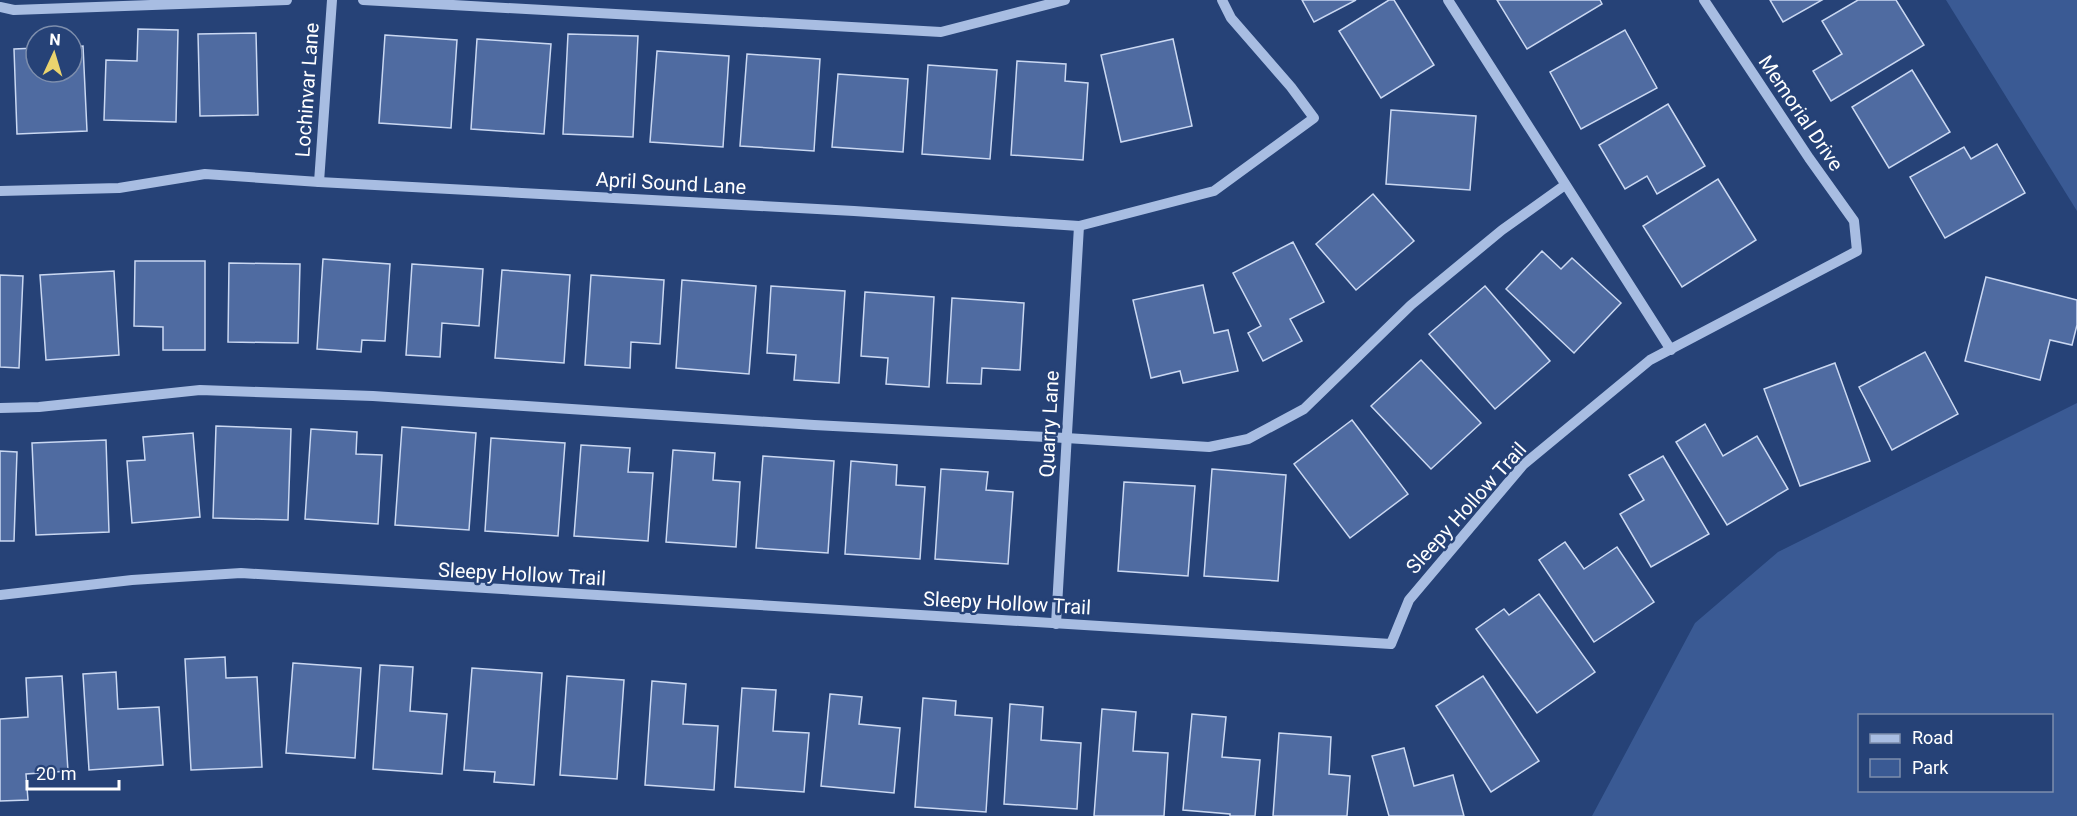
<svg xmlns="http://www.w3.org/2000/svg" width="2077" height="816" font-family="Roboto,sans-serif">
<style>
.green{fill:#3a5a94;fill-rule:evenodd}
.building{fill:#4f6ba1;stroke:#cad8f2;stroke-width:1.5}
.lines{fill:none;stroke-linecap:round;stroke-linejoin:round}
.minor{stroke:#a8bde2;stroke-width:10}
.labels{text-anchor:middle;stroke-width:5;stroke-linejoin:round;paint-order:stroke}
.street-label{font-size:20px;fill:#fff;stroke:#264277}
</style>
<rect width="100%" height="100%" fill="#264277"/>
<g class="green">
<path d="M1946 0H2077V211Z"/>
<path d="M2077 403V816H1592L1695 623 1778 552ZM1860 716H2052V790H1860Z"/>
</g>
<g class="building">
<path d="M1302 0H1356L1314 22Z"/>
<path d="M1389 0H1394L1434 65 1381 98 1339 31Z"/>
<path d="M1497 0H1600L1602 4 1527 49Z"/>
<path d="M1770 0H1822L1783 22Z"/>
<path d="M1858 0H1896L1924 45 1831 101 1813 71 1842 54 1822 21Z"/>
<path d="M138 29 178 30 176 122 104 120 106 60 137 61Z"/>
<path d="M1625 30 1657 88 1581 129 1550 72Z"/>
<path d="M256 33 258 115 200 116 198 34Z"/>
<path d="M568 34 638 36 633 137 563 134Z"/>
<path d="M385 35 457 40 451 128 379 123Z"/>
<path d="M477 39 551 44 544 134 471 129Z"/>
<path d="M1173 39 1192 126 1121 142 1101 55Z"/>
<path d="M83 46 87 131 17 134 14 49 36 48V72H72V47Z"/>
<path d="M657 51 729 56 723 147 650 142Z"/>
<path d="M747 54 820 59 814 151 740 146Z"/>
<path d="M1017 61 1066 64 1065 81 1088 83 1083 160 1011 155Z"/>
<path d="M928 65 997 70 990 159 922 154Z"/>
<path d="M1912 70 1950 132 1889 168 1852 107Z"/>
<path d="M838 74 908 79 903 152 832 147Z"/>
<path d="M1668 104 1705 166 1657 194 1647 176 1625 189 1599 145Z"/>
<path d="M1391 110 1476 116 1470 190 1386 184Z"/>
<path d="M1997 144 2025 193 1945 238 1910 177 1964 147 1971 159Z"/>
<path d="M1718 179 1756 240 1682 287 1643 226Z"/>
<path d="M1373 194 1414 241 1356 290 1316 244Z"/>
<path d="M1293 242 1324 302 1290 319 1302 341 1263 361 1248 333 1261 326 1233 273Z"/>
<path d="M1542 251 1561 269 1572 258 1621 303 1574 353 1506 289Z"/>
<path d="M323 259 390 264 385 341 362 340 361 352 317 349Z"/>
<path d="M135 261H205V350H163V327L134 326Z"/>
<path d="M229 263 300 264 298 343 228 342Z"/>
<path d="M412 264 483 269 479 326 442 323 440 357 406 355Z"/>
<path d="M502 270 570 275 564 363 495 358Z"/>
<path d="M114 271 119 355 46 360 40 275Z"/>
<path d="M0 275 23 276 19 368 0 367Z"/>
<path d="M591 275 664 280 660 344 631 342 630 368 585 365Z"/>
<path d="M1986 277 2077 300V325L2072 345 2050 340 2040 380 1965 361Z"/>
<path d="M682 280 756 286 749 374 676 368Z"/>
<path d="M1203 285 1214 333 1228 330 1238 371 1183 383 1180 371 1151 378 1133 300Z"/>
<path d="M771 286 845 291 839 383 794 380 796 355 767 353Z"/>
<path d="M1485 286 1550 361 1495 409 1429 334Z"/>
<path d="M865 292 934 297 929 387 886 384 888 358 861 356Z"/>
<path d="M952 298 1024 303 1020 370 982 368 981 384 947 383Z"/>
<path d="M1925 352 1958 414 1892 450 1859 387Z"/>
<path d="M1421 360 1481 423 1431 469 1371 406Z"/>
<path d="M1835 363 1870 461 1800 486 1764 389Z"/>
<path d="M1352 420 1408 494 1350 538 1294 464Z"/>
<path d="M1705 424 1723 456 1757 436 1788 489 1727 525 1676 442Z"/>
<path d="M216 426 291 429 288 520 213 518Z"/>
<path d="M402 427 476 433 469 530 395 525Z"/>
<path d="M311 429 357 432 356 454 382 455 378 524 305 519Z"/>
<path d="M193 433 200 517 132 523 127 461 145 460 143 437Z"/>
<path d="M491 438 565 443 558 536 485 531Z"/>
<path d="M106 440 109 532 36 535 32 443Z"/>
<path d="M581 445 630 448 628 472 653 473 648 541 574 536Z"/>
<path d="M673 450 715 453 713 480 740 482 736 547 666 542Z"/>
<path d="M0 451 17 452 14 541H0Z"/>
<path d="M763 456 834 461 828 553 756 548Z"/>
<path d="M1663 456 1709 534 1651 567 1620 514 1644 500 1629 475Z"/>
<path d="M851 461 897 465 896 485 925 487 920 559 845 554Z"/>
<path d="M941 469 988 472 986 490 1013 492 1008 564 935 559Z"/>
<path d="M1212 469 1286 475 1278 581 1204 576Z"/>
<path d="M1124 482 1195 486 1188 576 1118 571Z"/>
<path d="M1565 542 1584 569 1617 547 1654 602 1594 642 1539 560Z"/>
<path d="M1539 594 1595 672 1537 713 1476 629 1504 609 1509 615Z"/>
<path d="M225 657 226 678 257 677 262 767 191 770 185 659Z"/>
<path d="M293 663 361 668 355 758 286 753Z"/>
<path d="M380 665 413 667 410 711 447 714 442 774 373 769Z"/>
<path d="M472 668 542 673 534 785 494 782 495 772 464 770Z"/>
<path d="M116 672 118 709 159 707 163 765 89 770 83 674Z"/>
<path d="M62 676 68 771 26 774 28 800 0 801V719L28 717 26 678Z"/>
<path d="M567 676 624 680 617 779 560 775Z"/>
<path d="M1483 676 1539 761 1491 792 1436 706Z"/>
<path d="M652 681 686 684 683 724 718 726 714 790 645 785Z"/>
<path d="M742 688 776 690 773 731 809 733 804 792 735 787Z"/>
<path d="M830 694 862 697 859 724 900 728 894 793 821 786Z"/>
<path d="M923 698 956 701 955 715 992 718 986 812 915 807Z"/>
<path d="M1010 704 1043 707 1041 740 1081 743 1077 809 1004 804Z"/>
<path d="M1102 709 1136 712 1133 751 1168 753 1164 816H1094Z"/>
<path d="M1192 714 1226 717 1222 757 1260 760 1255 816H1230V814L1183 810Z"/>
<path d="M1279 733 1331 737 1329 774 1350 776 1347 816H1273Z"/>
<path d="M1404 748 1414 786 1453 775 1464 816H1389L1372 756Z"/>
</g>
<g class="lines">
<g class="minor">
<path d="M363 0 941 32 1065 0"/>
<path d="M1448 0 1671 350"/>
<path d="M0 7 14 10 287 0"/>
<path d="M319 182 332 0"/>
<path d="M0 191 119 188 205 174 319 182 854 211 1079 226 1214 191 1314 118 1291 87 1231 18 1222 0"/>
<path d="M0 408 39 407 200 390 373 396 814 425 1066 438 1209 447 1248 439 1304 409 1411 305 1502 230 1565 185"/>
<path d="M0 595 132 580 241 573 1391 644 1409 600 1523 465 1650 360 1857 251 1854 221 1809 158 1704 0"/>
<path d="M1056 624 1079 226"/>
</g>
</g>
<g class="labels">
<g class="street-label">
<text transform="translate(307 90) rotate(-86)" y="7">Lochinvar Lane</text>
<text transform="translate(1801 113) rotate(56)" y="7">Memorial Drive</text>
<text transform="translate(671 183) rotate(3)" y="7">April Sound Lane</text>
<text transform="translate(1049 424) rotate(-87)" y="7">Quarry Lane</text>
<text transform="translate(1466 508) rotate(-48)" y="7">Sleepy Hollow Trail</text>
<text transform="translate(522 574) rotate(3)" y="7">Sleepy Hollow Trail</text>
<text transform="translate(1007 603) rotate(3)" y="7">Sleepy Hollow Trail</text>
</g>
</g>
<rect x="1858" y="714" width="195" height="78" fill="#264277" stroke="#7d8ead" stroke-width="1.5"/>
<rect x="1870" y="734" width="30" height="9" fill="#a8bde2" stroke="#7d8ead" stroke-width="1.5"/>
<text x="1912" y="744" font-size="18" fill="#ffffff">Road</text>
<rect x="1870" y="759" width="30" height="18" fill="#3a5a94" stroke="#7d8ead" stroke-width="1.5"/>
<text x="1912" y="774" font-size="18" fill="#ffffff">Park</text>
<g transform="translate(54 54) rotate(4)"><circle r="28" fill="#264277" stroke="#7d8ead" stroke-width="1.5"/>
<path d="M0-4.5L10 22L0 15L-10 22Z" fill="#ead36e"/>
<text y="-9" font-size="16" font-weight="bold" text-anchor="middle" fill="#ffffff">N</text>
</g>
<path d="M27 780v9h92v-9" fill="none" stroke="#ffffff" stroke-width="3"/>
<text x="36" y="780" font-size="18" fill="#ffffff" stroke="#264277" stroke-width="4.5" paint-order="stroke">20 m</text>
</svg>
